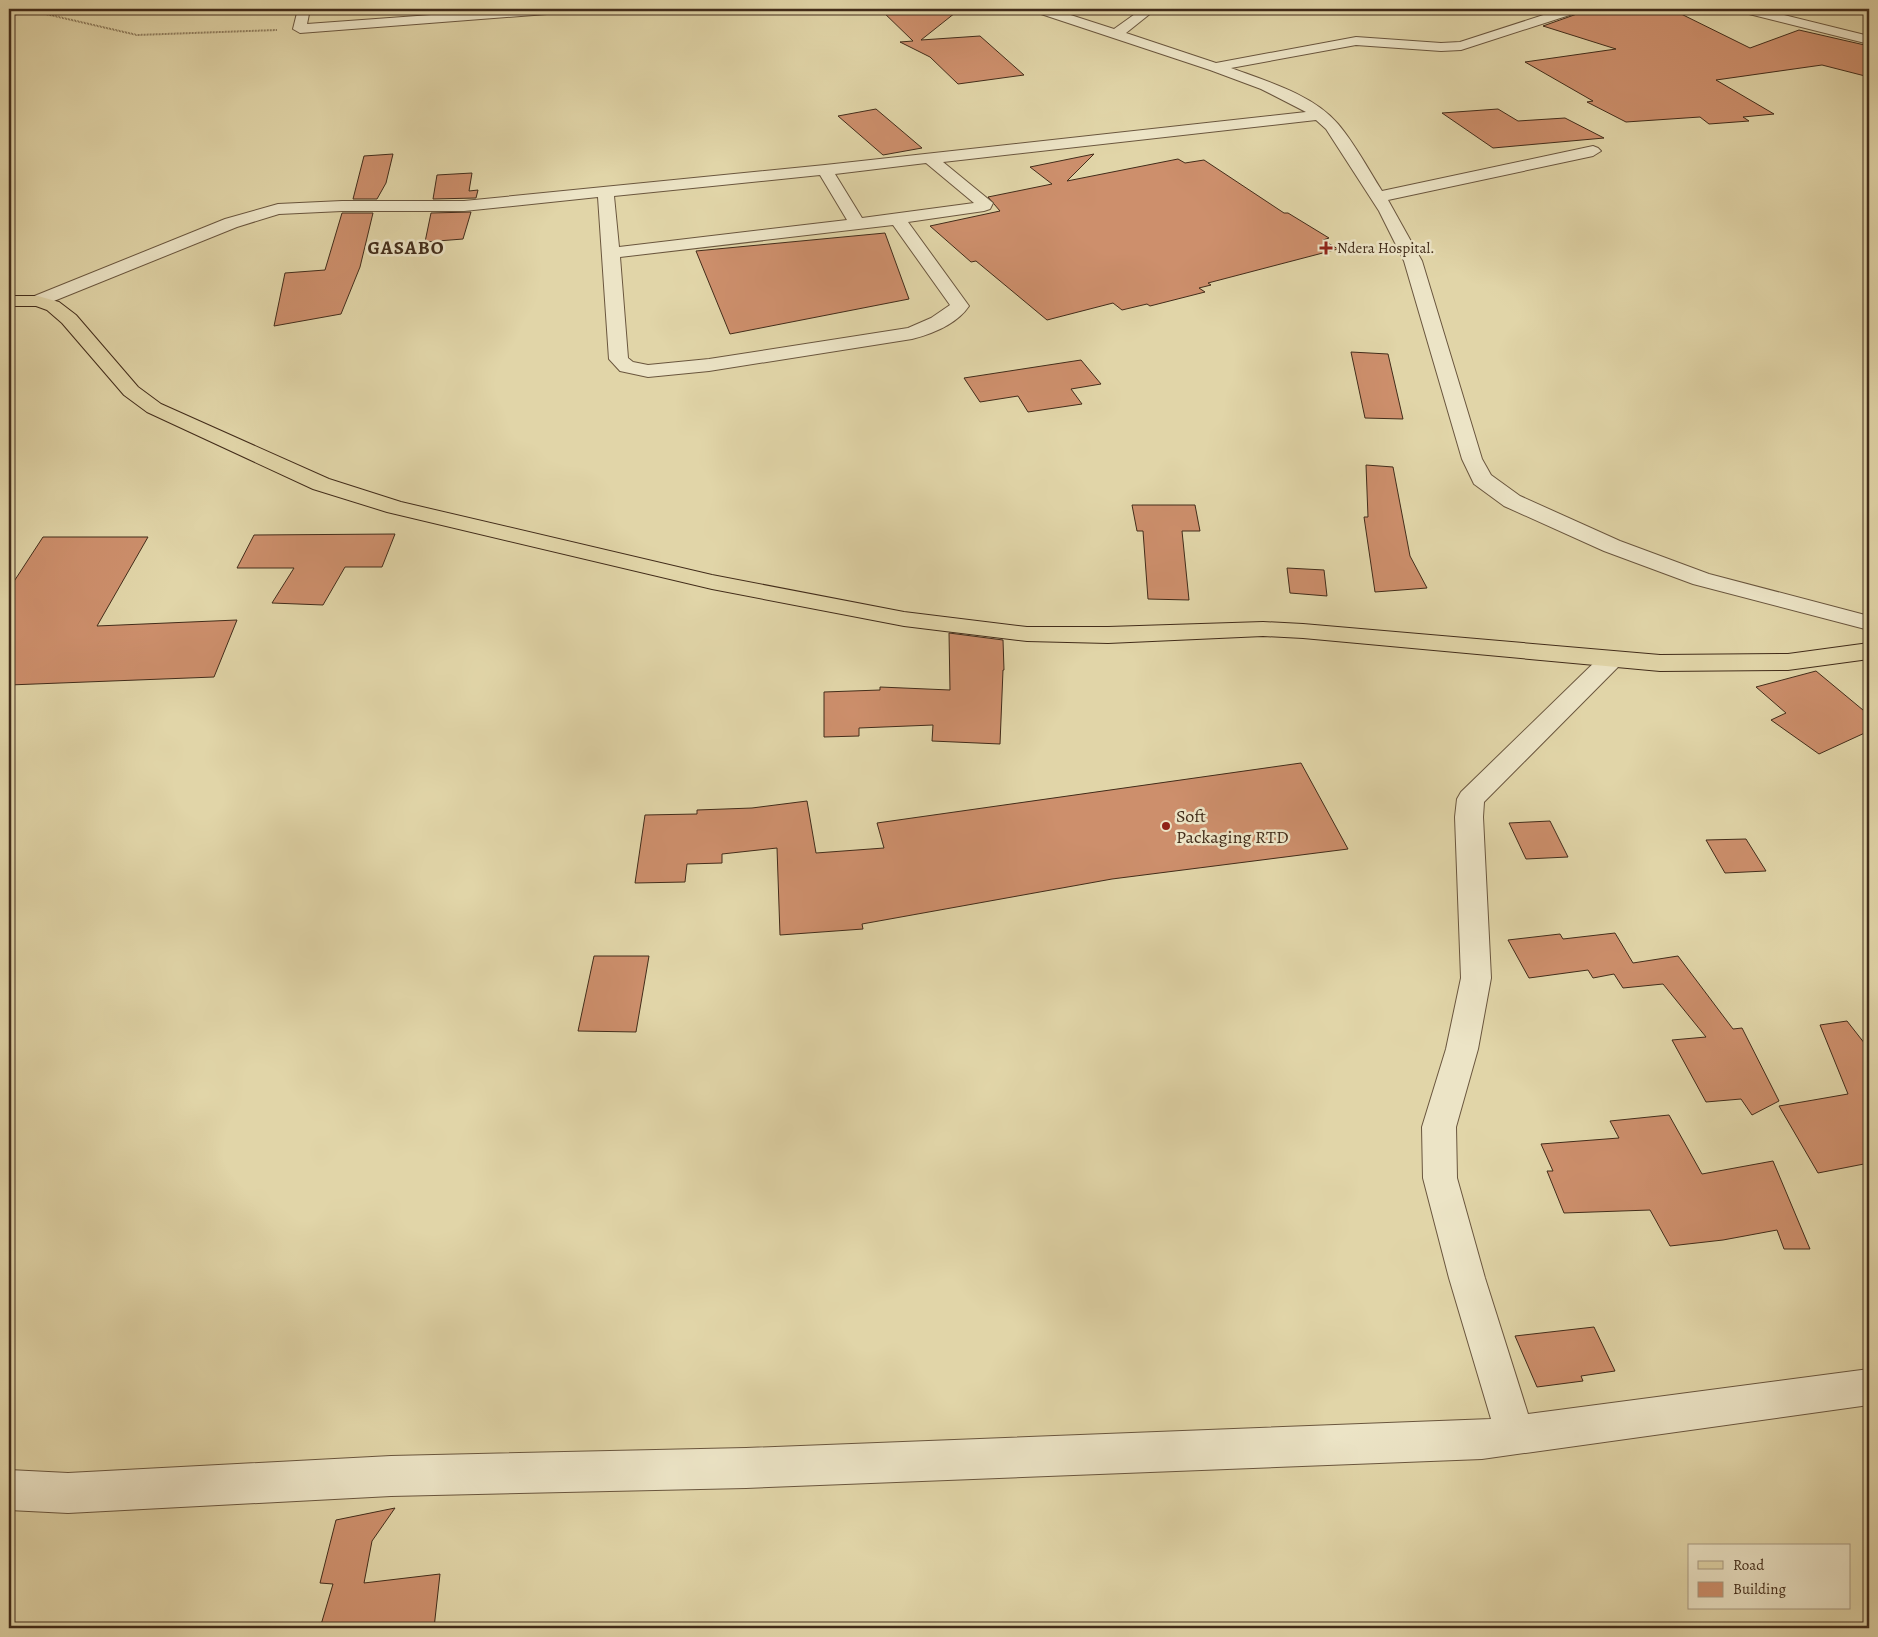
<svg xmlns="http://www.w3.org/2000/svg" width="1878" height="1637" font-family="Alegreya,serif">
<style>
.building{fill:#cd8f6c;stroke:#422c1a}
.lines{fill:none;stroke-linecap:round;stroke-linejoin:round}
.minor-casing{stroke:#6a563e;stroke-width:2}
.major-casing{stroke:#422c1a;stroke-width:2}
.path{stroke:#422c1a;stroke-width:2;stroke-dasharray:0.5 1;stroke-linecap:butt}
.minor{fill:#ece4c6;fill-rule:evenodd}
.major{fill:#e1d5a8;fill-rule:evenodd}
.poi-dot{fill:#8f2418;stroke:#ece4c6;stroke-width:2}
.labels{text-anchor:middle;stroke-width:5;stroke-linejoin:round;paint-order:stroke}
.far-poi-label{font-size:15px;fill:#422c1a;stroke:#ece4c6;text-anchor:start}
.poi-label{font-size:18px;fill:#422c1a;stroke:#ece4c6;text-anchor:start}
.far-district-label{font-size:19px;font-weight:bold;letter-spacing:1px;fill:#422c1a;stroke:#ece4c6}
</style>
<rect width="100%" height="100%" fill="#e1d5a8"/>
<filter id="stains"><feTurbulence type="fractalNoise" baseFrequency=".004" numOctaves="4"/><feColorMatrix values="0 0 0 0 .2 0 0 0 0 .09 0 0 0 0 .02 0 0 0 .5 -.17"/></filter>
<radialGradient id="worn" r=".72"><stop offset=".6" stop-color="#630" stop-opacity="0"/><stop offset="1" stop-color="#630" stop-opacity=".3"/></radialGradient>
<g class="building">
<path d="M880 9H960L921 40 980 36 1024 75 958 84 930 57 900 42 913 41Z"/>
<path d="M1591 9H1671L1750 48 1799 30 1869 46V77L1822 65 1716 80 1774 114 1743 117 1749 121 1709 124 1700 117 1626 122 1587 102 1593 101 1525 62 1616 49 1543 26Z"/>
<path d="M876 109 922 148 883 155 838 116Z"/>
<path d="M1498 109 1518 121 1565 118 1604 138 1493 148 1442 113Z"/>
<path d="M393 154 386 183 377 199H353L364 156Z"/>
<path d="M1094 154 1067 181 1178 159 1185 163 1204 160 1284 213H1288L1329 238 1323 240 1338 249 1208 283 1211 285 1199 288 1205 292 1150 306 1147 304 1122 310 1113 303 1047 320 976 261 971 262 930 226 1000 211 988 197 1052 184 1030 167Z"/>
<path d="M472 173 469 191 478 190 476 198 433 199 437 175Z"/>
<path d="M471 212 463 239 425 242 431 213Z"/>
<path d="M342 213H373L360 267 341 314 274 326 285 273 325 270Z"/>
<path d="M885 233 909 299 730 334 696 251Z"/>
<path d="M1351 352 1388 354 1403 419 1365 418Z"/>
<path d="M1081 360 1101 384 1071 389 1082 404 1028 412 1018 396 980 402 964 378Z"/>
<path d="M1366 465 1393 467 1410 556 1427 588 1375 592 1364 517H1368Z"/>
<path d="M1132 505H1195L1200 531H1182L1189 600 1148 599 1143 531H1137Z"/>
<path d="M395 534 382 567H345L323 605 272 603 294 568H237L254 535Z"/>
<path d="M43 537H148L97 626 237 620 214 677 9 685V589Z"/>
<path d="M1287 568 1324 570 1327 596 1290 593Z"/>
<path d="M949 633 1003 640 1004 670H1003L1000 744 932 741 933 725 859 728V736L824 737V692L880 690V687L950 690Z"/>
<path d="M1816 671 1869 715V731L1819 754 1771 720 1786 713 1756 687Z"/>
<path d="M1301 763 1348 849 1112 879 862 924 863 929 780 935 777 848 722 854V863L687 864 685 882 635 883 645 815 697 814V810L752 808 807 801 816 853 884 848 877 823Z"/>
<path d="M1550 821 1568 857 1526 859 1509 823Z"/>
<path d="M1746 839 1766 871 1725 873 1706 840Z"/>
<path d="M1615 933 1633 963 1678 956 1733 1029 1742 1028 1779 1101 1752 1115 1741 1099 1706 1102 1672 1040 1706 1037 1663 984 1623 988 1614 974 1593 978 1588 970 1529 978 1508 940 1560 934 1563 939Z"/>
<path d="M594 956H649L636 1032 578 1031Z"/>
<path d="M1847 1021 1869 1049V1163L1818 1173 1779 1106 1848 1094 1820 1025Z"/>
<path d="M1669 1115 1702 1174 1773 1161 1810 1249H1784L1777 1230 1723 1240 1670 1246 1650 1210 1564 1213 1547 1171H1553L1541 1144 1619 1138 1610 1121Z"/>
<path d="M1594 1327 1615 1371 1581 1376 1583 1381 1537 1387 1515 1336Z"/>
<path d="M395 1508 372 1541 364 1583 440 1574 434 1628H320L333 1584 320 1583 336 1520Z"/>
</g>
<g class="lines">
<g class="minor-casing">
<g id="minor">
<path d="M298 9H310L307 24 513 9H566L560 13 300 33 293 29Z"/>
<path d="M1034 9H1052L1114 29 1142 9H1156L1126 33 1216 63 1356 37 1441 43 1460 42 1562 9H1580L1579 12 1461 50 1441 51 1356 45 1231 68C1266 81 1314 95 1338 124 1355 144 1368 169 1382 191L1593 146 1598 148 1601 151 1593 156 1388 200 1422 261 1482 459 1491 475 1520 496 1620 541 1709 574 1869 616V630L1693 584 1604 551 1504 506 1474 484 1462 459 1404 261 1379 211 1326 129 1316 120 943 162 993 203 990 209 984 211 908 222 969 306C957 324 932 334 912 339L709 371 648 377 620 371 609 359 598 197 464 211H342L279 214 237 227 44 305H32L29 301 32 297 225 219 278 204 342 201H464L825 165 1306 112 1261 89 1210 70 1035 12ZM926 163 974 203 862 218 835 174ZM820 175 847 220 619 247 614 196ZM893 225 950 305 931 318 908 328 709 359 648 365 633 362 628 358 620 257Z"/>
<path d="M1740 9H1760L1869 36V44L1741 12Z"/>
<path d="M1612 651 1621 654 1624 659 1621 664 1484 802 1483 817 1491 978 1478 1049 1456 1127 1457 1178 1485 1278 1528 1414 1869 1369V1405L1482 1459 746 1488 391 1496 68 1513 9 1510V1470L68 1473 391 1456 746 1448 1491 1419 1449 1278 1423 1178 1422 1127 1446 1049 1461 978 1455 817 1457 799 1461 792 1603 654Z"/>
</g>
</g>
<g class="major-casing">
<path id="major" d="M9 296H38L59 302 76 315 138 387 161 404 329 479 401 502 712 575 904 612 1027 627H1108L1263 622 1303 624 1660 655 1788 654 1869 643V659L1788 670 1660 671 1303 638 1263 636 1108 643 1027 641 904 626 712 589 387 512 313 489 147 412 124 395 62 323 47 310 36 306H9Z"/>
</g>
<path class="path" d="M9 15 37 12 137 35 277 30"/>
<use href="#minor" class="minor"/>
<use href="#major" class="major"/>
</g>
<g class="poi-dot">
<path d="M1323.5 240.5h5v5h5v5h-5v5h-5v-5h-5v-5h5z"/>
<circle cx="1166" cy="826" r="5"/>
</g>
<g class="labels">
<g class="far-poi-label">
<text x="1337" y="253">Ndera Hospital.</text>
</g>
<g class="poi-label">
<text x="1176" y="822">Soft<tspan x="1176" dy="21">Packaging RTD</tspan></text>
</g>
<g class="far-district-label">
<text x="406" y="254">GASABO</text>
</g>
</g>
<rect width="1878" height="1637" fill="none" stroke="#e1d5a8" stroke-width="30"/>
<rect x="10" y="10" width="1858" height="1617" fill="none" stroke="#422c1a" stroke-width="2.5"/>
<rect x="15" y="15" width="1848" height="1607" fill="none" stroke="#422c1a"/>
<rect x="1688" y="1544" width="162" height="65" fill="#ece4c6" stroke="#a89a81"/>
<rect x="1698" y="1561" width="25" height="8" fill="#e1d5a8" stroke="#a89a81"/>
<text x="1733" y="1570" font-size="15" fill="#422c1a">Road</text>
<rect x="1698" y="1582" width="25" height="15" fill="#cd8f6c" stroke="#a89a81"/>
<text x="1733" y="1594" font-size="15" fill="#422c1a">Building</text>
<rect width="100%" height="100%" filter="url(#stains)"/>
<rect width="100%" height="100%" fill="url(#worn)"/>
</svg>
